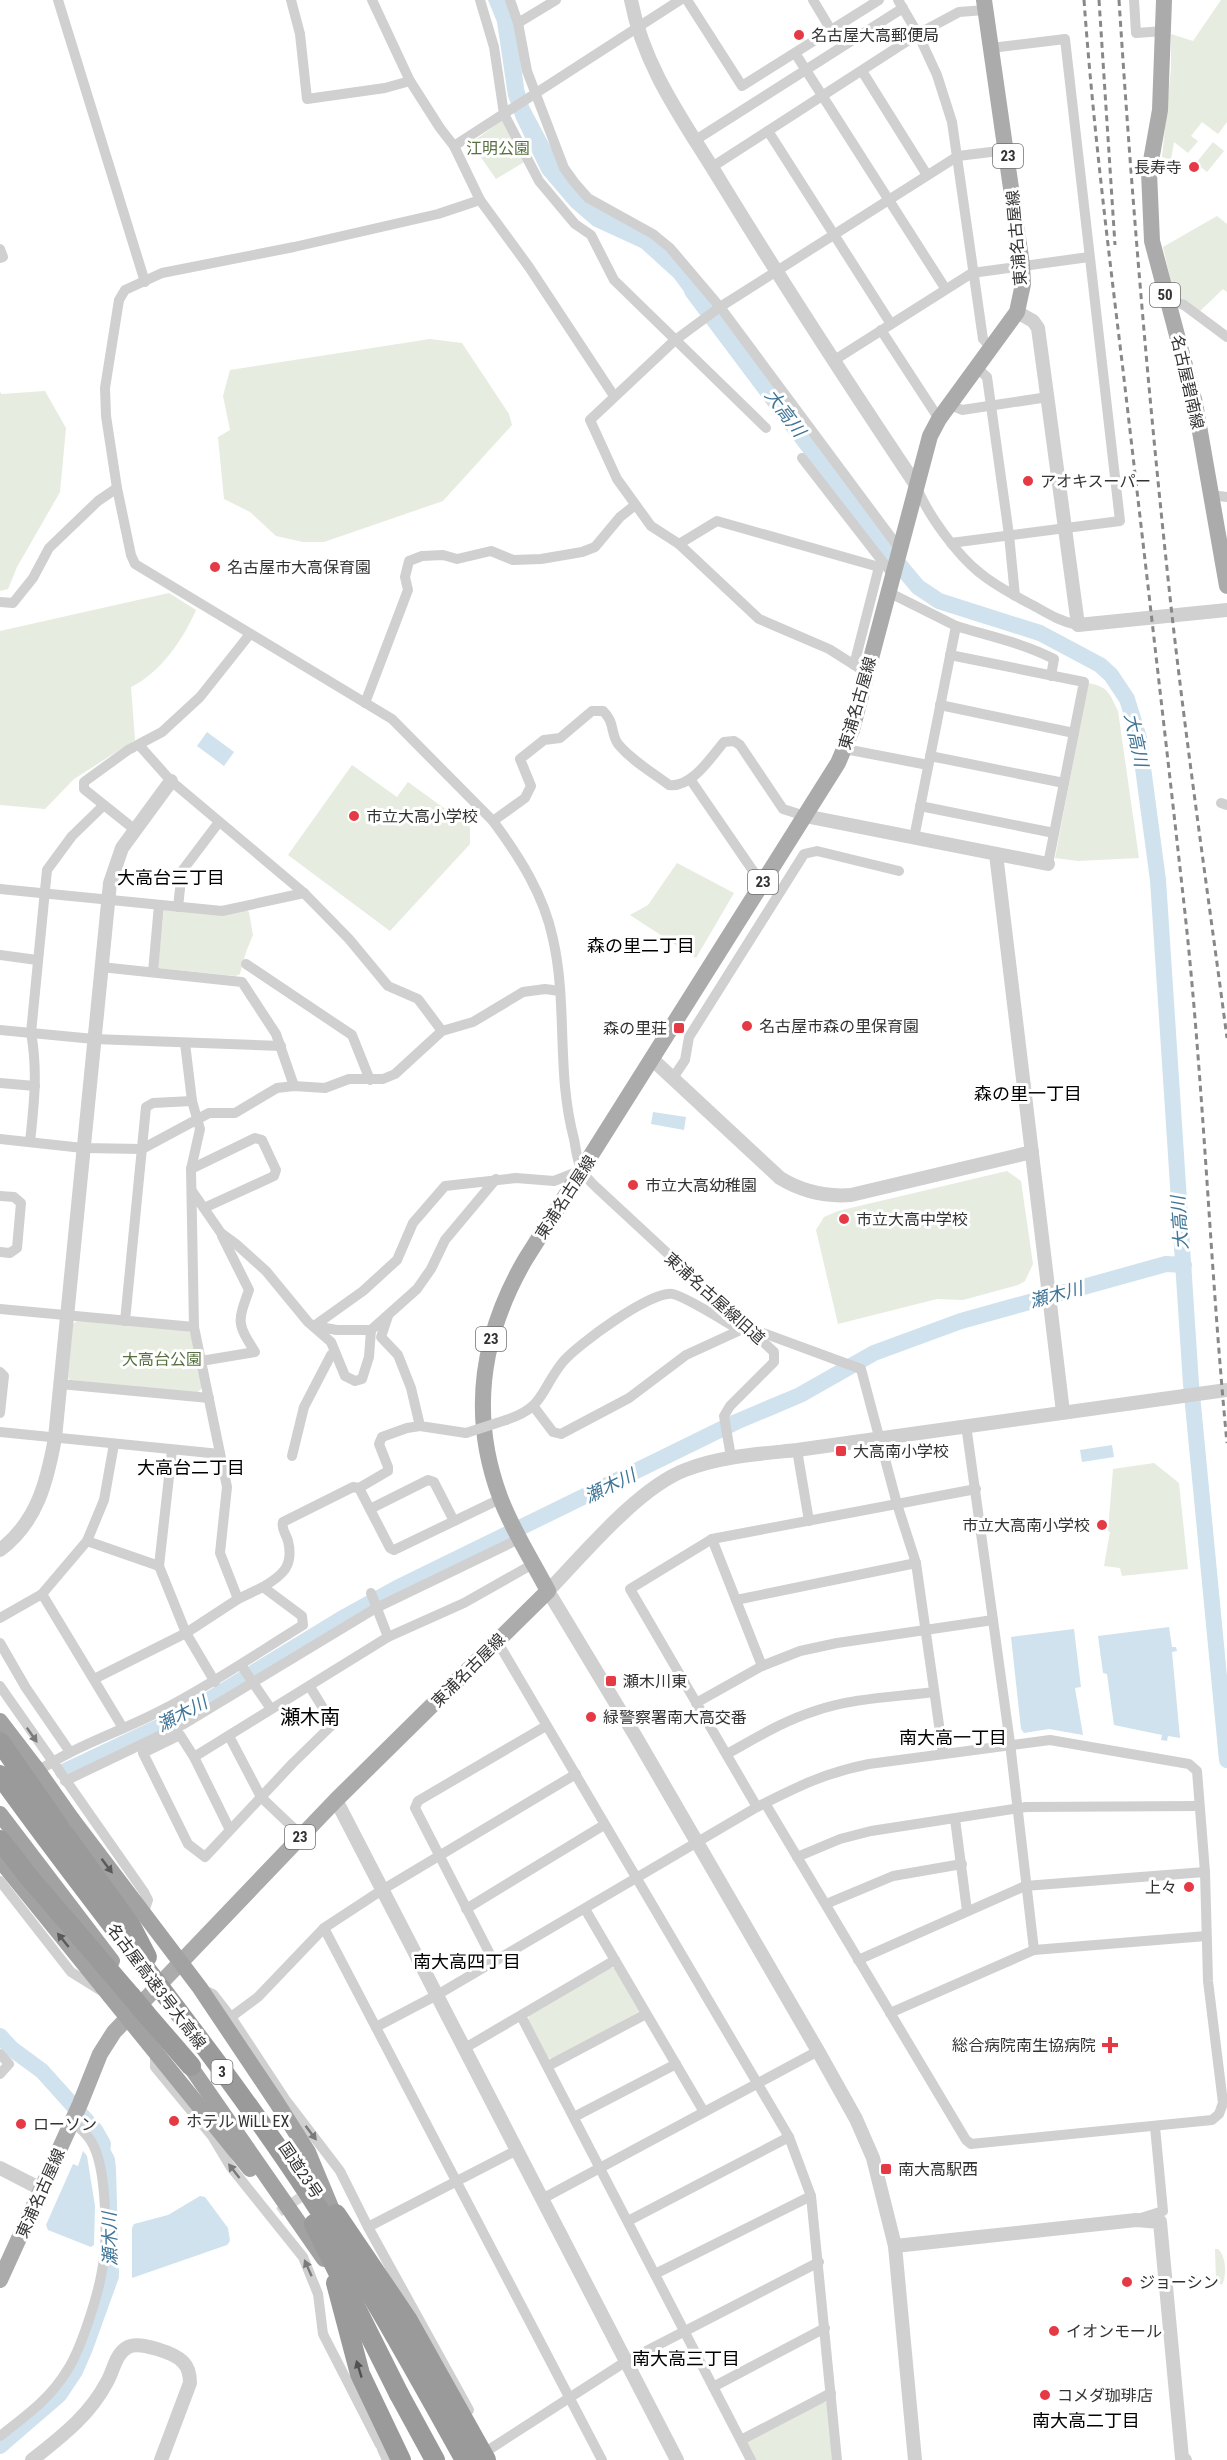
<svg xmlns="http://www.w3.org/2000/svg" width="1227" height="2460" font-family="'Roboto Condensed','Noto Sans JP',sans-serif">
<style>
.green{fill:#e6ecdf}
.water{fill:#cfe2ee}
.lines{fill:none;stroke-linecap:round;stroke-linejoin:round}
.river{stroke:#cfe2ee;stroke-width:16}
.minor-tunnel{stroke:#d6d6d6;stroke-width:10;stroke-dasharray:10 5;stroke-linecap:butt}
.minor{stroke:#d0d0d0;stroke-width:10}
.tertiary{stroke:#d0d0d0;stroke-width:14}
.primary{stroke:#ababab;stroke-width:16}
.trunk{stroke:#a2a2a2;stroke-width:16}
.motorway{stroke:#9a9a9a;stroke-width:20}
.rail{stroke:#888;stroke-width:3;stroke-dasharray:6 4.5;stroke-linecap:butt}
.minor-bridge{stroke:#d0d0d0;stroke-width:10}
.trunk-bridge{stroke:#a2a2a2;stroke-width:16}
.motorway-bridge{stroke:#9a9a9a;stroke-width:20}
.oneway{fill:#7a7a7a}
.oneway2{fill:#5a5a5a}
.oneway3{fill:#525252}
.poi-dot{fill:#e63946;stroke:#fff;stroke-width:2}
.labels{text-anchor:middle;stroke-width:6;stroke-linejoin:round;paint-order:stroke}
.shield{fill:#fff;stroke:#707070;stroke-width:1.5}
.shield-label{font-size:15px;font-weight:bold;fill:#333}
.poi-label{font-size:16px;fill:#333;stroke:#fff;text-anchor:start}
.park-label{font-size:16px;fill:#56703f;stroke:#fff}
.street-label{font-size:16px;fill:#333;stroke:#fff}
.water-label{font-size:18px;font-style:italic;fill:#3f7597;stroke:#fff}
.neighbourhood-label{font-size:18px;fill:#000;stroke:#fff}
.quarter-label{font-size:20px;fill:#000;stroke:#fff}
</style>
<rect width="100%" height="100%" fill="#fff"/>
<g class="green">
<path d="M1221 0H1227V122L1218 134 1202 122 1191 136 1198 141 1188 153 1174 142 1171 160 1162 157 1171 69V34L1193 41Z"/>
<path d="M504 119 526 161 496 179 471 143Z"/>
<path d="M1213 142 1224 151 1207 172 1196 163Z"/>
<path d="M1217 216 1227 224V292L1223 289 1199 312 1173 291 1163 247Z"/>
<path d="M430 339 462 343 509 414 512 425 443 501 324 542H303L276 536 250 512 224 499 218 437 230 430 223 396 230 370Z"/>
<path d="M0 391 1 394 45 391 66 428 60 492 17 567 8 589 0 591Z"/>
<path d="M169 593 196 610C183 640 160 673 131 687L135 740 74 779 45 809 0 805V631Z"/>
<path d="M1088 683C1109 687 1109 693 1118 711L1139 858 1078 861 1055 858Z"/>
<path d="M352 765 397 797 408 782 470 827V844L390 931 288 855Z"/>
<path d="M677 863 734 893 696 958 630 915 648 905Z"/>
<path d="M164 909 246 910 249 912 253 935 246 952 240 974 236 976 158 968Z"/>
<path d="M1007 1171 1021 1181 1033 1264 1025 1281 1018 1285 963 1300 937 1299 838 1324 816 1230 824 1217 838 1211Z"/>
<path d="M77 1321 188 1331 191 1334 202 1388 197 1393 70 1380 68 1377 73 1324Z"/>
<path d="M1154 1463 1179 1483 1188 1569 1122 1576 1120 1568 1104 1566 1110 1532 1108 1531 1113 1469Z"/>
<path d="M610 1968H615L640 2011 553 2059 547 2058 528 2020 529 2016Z"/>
<path d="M1215 2249H1218C1226 2256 1227 2275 1222 2285L1216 2281Z"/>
<path d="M824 2401 828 2404 834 2460H755L747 2444 748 2440Z"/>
</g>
<g class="water">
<path d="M488 0H507L517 35 524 88 529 106 568 179 651 237 680 264 714 304 700 313 674 278 641 248 593 226 571 207 542 173 516 119 508 96 497 22Z"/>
<path d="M207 732 234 752 224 766 197 746Z"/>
<path d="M653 1112 686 1117 684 1130 651 1124Z"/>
<path d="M1112 1445 1114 1457 1082 1462 1080 1450Z"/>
<path d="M1169 1627 1172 1647H1176L1177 1651 1172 1652 1180 1738 1168 1736 1167 1741 1161 1740 1162 1735 1114 1725 1107 1674 1103 1673 1098 1636Z"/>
<path d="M1074 1629 1081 1687 1075 1688 1083 1735 1049 1729 1024 1733 1021 1729 1011 1637Z"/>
<path d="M83 2151 87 2156 95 2206 94 2245 91 2247 48 2230 46 2225 73 2164 78 2166Z"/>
<path d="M200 2196 205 2197 228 2228 230 2241 227 2245 132 2278V2228L134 2224 168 2215Z"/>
</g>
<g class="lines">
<g class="river">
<path d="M692 291 881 543 918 587 939 601 1040 633 1100 665 1111 675 1127 699 1139 738 1158 880 1191 1384 1227 1760"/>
<path d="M63 1772 184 1715 341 1619 397 1588 736 1422 800 1395 874 1353 961 1321 1166 1264 1184 1265"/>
<path d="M0 2036 12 2049 42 2071 95 2130 103 2144 102 2151 107 2160 108 2169 111 2276 85 2348 75 2371 59 2395 0 2446"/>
</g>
<path class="minor-tunnel" d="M279 2212 311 2190"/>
<g class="minor">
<path d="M58 0 145 282"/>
<path d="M291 0 300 34 307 99 385 88 410 81"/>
<path d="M372 0 410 81 440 128 454 146 480 200 529 267 614 396"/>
<path d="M480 0 494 47 504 114 539 181 575 224 591 235 614 280 766 428"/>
<path d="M510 0 518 23 527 71 564 168 574 182 588 198 653 234 670 248 720 307 899 548"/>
<path d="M687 0 742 86 879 0"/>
<path d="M813 0 831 30"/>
<path d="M898 0 918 34 937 75 952 122 983 339 991 348"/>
<path d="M1134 0 1136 33 1164 31"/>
<path d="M518 23 556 0"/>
<path d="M795 53 945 288"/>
<path d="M862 71 927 175"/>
<path d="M768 131 891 324"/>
<path d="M694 141 903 8"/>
<path d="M454 146 680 0"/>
<path d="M712 167 918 34 959 12 985 10"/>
<path d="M480 200 438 214 294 247 162 273 125 290 119 300 105 388 106 416 117 488 131 555 135 564 392 719 493 821C519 856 544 895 553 939 568 1005 556 1072 574 1139 576 1149 577 1162 582 1170 585 1177 592 1183 597 1188L774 1352V1362L730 1406 724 1416 731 1457"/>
<path d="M0 249 3 257 0 258"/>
<path d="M1166 298 1184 305 1227 337"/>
<path d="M881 330 939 419"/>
<path d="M833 361 972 273 1089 257"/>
<path d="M977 368 987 377 1009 535 1015 596"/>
<path d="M950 405 962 410 1048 397"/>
<path d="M802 458 889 570"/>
<path d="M917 488C928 515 957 555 980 573 997 587 1017 597 1036 607 1050 615 1062 622 1078 625"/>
<path d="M1211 495 1227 497"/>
<path d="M951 543 1120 521 1065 39 991 48"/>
<path d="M679 544 717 521 879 567 854 665"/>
<path d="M888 592 956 626 914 838"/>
<path d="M0 602 13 603 33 578 49 548 98 501 117 488"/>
<path d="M956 626C989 636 1023 643 1054 659L1051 676"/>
<path d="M950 655 1084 682 1048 864"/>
<path d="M867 673 829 649 759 619 679 544 651 526 617 479 590 420 674 341 720 307 958 156 1007 150"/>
<path d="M365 703 408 590 405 577 409 561 422 556 443 555 457 559 491 551 513 560 541 559 582 552 595 547 620 517 634 506"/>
<path d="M940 705 1074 733"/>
<path d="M139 745 171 781 304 893 349 939 388 986 418 999 442 1031"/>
<path d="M845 749 928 765"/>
<path d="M930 756 1064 783"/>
<path d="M690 779 762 884"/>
<path d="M1221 803 1227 805"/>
<path d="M920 806 1054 833"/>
<path d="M493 821 525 798 531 786 520 759 544 740 560 738 592 711H603C615 722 610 732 618 744 632 761 652 772 669 785 692 788 711 757 724 742L734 741 740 745 783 809 805 816"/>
<path d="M134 829 84 789V782L128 750 162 732 200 697 250 634"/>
<path d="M0 889 222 911 304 893"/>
<path d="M178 907 182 871 219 822"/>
<path d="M0 955 37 960"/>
<path d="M246 964 352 1035 370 1080"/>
<path d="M101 967 242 982 276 1034 294 1086"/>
<path d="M153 972 159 905"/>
<path d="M0 1030 94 1039 281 1046"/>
<path d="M185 1043 192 1101 200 1129 191 1169 194 1327 227 1487 220 1553 238 1599"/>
<path d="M673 1078 685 1060 689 1037 804 854 817 851 899 871"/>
<path d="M0 1083 35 1086"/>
<path d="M0 1139 83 1148 142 1149 209 1113H235L277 1088 294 1086 325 1088 349 1079H383L395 1074 442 1031 473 1022 523 992 545 989 560 991"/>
<path d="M30 1142C34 1105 38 1070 31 1033L47 870 72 836 103 806"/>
<path d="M191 1169 255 1138 262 1140 276 1170 274 1176 204 1208"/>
<path d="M192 1191 221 1233 236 1244 266 1271 308 1322 331 1342 345 1376 355 1381 362 1379 369 1357 371 1330"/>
<path d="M0 1196 14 1197 21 1203 17 1248 10 1253 0 1252"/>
<path d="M0 1309 194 1327"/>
<path d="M388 1316 381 1337 398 1355 411 1388 420 1426 466 1433"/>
<path d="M125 1321 146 1107 153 1103 192 1101"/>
<path d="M314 1326 363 1291 397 1260 413 1223 445 1186 516 1178 554 1181 582 1170"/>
<path d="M314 1326 337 1330H371L417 1289 431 1269 445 1240 496 1179"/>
<path d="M201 1361 255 1352C237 1323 237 1323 249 1290L222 1236"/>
<path d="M0 1372 4 1376 0 1413"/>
<path d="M60 1384 209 1398"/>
<path d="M534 1407 553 1432 561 1434 629 1398 686 1355 747 1327 861 1369 897 1504 916 1563 943 1753"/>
<path d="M506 1420C544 1408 540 1391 562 1363 575 1346 653 1289 673 1294 688 1298 724 1321 738 1329"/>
<path d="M966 1425 1010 1743 1034 1950"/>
<path d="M0 1432 220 1454"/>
<path d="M172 1450 159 1566 186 1633 215 1682"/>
<path d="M797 1450 809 1521"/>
<path d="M292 1456 304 1407 331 1355 335 1352"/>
<path d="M359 1488 388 1471V1467L379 1444 382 1437 407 1428 420 1426"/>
<path d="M370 1509 428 1480 434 1482 454 1521"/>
<path d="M712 1539 762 1666"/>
<path d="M87 1541 159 1566"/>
<path d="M263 1587C283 1575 294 1566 288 1541 286 1533 281 1530 283 1522L353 1487 359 1488 390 1548 394 1550 500 1499"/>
<path d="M371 1593 388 1637"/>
<path d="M42 1594 123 1728"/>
<path d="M736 1600 916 1563"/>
<path d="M0 1618 42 1594 87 1541 104 1500 114 1444"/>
<path d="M497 1641 789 2137 811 2196 837 2460"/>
<path d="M0 1643 26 1688 70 1752"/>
<path d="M241 1665 271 1709"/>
<path d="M0 1686 144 1892 148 1900 143 1914"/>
<path d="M696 1703 762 1666 800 1651 837 1643 993 1620"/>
<path d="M229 1736 261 1797 301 1835"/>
<path d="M727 1754C756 1738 783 1721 815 1711 852 1698 895 1697 934 1692"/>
<path d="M194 1757 388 1637 464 1603 533 1564"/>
<path d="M35 1773C74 1746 120 1732 162 1710 211 1685 256 1654 303 1625L302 1616 263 1587 238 1599 186 1633 94 1679"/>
<path d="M65 1781 184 1724 376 1608 519 1539"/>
<path d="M757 1807 630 1589 712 1539 976 1489"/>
<path d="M955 1819 967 1911"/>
<path d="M230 1830 194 1757 180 1735 143 1753 188 1844 205 1857 293 1763 333 1724 310 1687"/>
<path d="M797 1857 840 1839 871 1831 1026 1807 1199 1806"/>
<path d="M0 1881 71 1972 100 1990"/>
<path d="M826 1904 893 1876 962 1864"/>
<path d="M466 1909 604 1825"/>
<path d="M585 1909 704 2112"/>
<path d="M324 1928 602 2460"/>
<path d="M858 1960 1025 1886 1205 1872"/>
<path d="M494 1962 415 1808 418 1801 546 1726"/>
<path d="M206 1991 213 1994 231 2017 285 2099 340 2171 368 2227 469 2410"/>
<path d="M890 2013 1034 1950 1206 1936"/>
<path d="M521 2016 751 2460"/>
<path d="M231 2017 258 1997 324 1928 382 1890 576 1774"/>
<path d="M376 2027 437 1995 757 1807C797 1787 824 1773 869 1764L1050 1740 1189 1764 1197 1771 1205 1872 1208 1981 1223 2103 1219 2114 1212 2120 971 2144 966 2140 765 1803"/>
<path d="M465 2048 615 1960"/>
<path d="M155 2052V2067L212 2136 230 2166 303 2257 318 2294 323 2334 380 2445"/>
<path d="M0 2054 9 2064 0 2074"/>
<path d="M548 2066 646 2014"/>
<path d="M574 2117 676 2064"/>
<path d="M542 2199 818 2051"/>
<path d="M1138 2219 1163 2211 1155 2127"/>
<path d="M628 2221 789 2137"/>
<path d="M368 2227 517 2150"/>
<path d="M655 2274 811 2196"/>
<path d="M713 2387 825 2328"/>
<path d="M0 2436C26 2416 51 2398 68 2369 81 2349 98 2295 102 2271 108 2240 107 2166 91 2141 86 2133 79 2127 72 2121"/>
<path d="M741 2440 831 2393"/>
<path d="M382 2449 387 2460"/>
<path d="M490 2449 625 2362 819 2262"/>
</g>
<g class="tertiary">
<path d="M631 0C644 69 686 124 721 182 784 285 849 385 916 485"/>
<path d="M1017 312 1033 321 1038 328 1078 625 1227 610"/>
<path d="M805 816 1048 864"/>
<path d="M996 854 1063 1412"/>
<path d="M652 1059 780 1178C803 1192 825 1197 851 1195L1032 1152"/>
<path d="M0 1550C37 1522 47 1482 55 1438L110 883 122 848 171 781"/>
<path d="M336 1800 677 2460"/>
<path d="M0 2168 41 2189"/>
<path d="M895 2246 1136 2220 1160 2222 1182 2458 1185 2460"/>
<path d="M32 2460C62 2436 89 2416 107 2382 114 2370 115 2354 128 2347 139 2341 175 2353 183 2362 189 2368 190 2375 190 2383L161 2460"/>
<path d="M915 2460 895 2246 873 2158 856 2119 818 2051 636 1737 548 1591C583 1555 638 1488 685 1470 721 1456 759 1454 797 1450L1227 1390"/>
</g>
<g class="primary">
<path d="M1164 0 1160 110 1149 172 1152 241 1195 403 1227 586"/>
<path d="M0 2280 80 2104 100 2054 114 2032 336 1800 548 1591C532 1560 512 1530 500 1497 469 1414 481 1336 525 1260L838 763 852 730 930 436 939 419 1017 312 1023 284 1022 265 984 0"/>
</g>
<g class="trunk">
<path d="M0 1721 36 1768"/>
<path d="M0 1814 112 1961"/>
<path d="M72 1819 200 1988 277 2103 308 2152 338 2224"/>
<path d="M0 1860 250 2169"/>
<path d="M183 2056 324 2259"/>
</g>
<g class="motorway">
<path d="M60 1828 131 1926 147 1957"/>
<path d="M0 1840 28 1876 131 1996"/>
<path d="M146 2014 191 2066"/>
<path d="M399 2394 435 2460"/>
</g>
<g class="rail">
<path d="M1084 0C1093 124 1108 246 1123 370 1144 551 1165 732 1185 913 1204 1089 1210 1267 1227 1443"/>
<path d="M1099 0 1115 245"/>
<path d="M1119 0C1132 202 1149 404 1171 606 1187 750 1208 894 1227 1038"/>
</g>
<path class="minor-bridge" d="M466 1433 506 1420"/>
<path class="trunk-bridge" d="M36 1768 72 1819"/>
<g class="motorway-bridge">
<path d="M0 1742 60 1828"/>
<path d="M0 1775C100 1915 212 2047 307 2191 364 2278 414 2369 465 2460"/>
<path d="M131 1996 146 2014"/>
<path d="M336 2214 407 2319 486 2460"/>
<path d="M314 2224 399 2394"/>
<path d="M336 2283 360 2374 401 2460"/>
</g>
</g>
<defs><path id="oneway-solid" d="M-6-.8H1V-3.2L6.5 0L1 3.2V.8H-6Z" transform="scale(1.5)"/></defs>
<g class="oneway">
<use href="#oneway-solid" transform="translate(32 1735) rotate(55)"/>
<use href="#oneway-solid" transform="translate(311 2133) rotate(53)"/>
<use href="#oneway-solid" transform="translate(234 2171) rotate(-128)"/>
<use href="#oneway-solid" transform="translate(308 2268) rotate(-114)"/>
</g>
<g class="oneway2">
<use href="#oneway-solid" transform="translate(107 1866) rotate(53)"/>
<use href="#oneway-solid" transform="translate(63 1940) rotate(-129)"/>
</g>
<use class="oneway3" href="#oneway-solid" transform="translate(359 2369) rotate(-107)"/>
<g class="poi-dot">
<circle cx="799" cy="35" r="6"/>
<circle cx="1194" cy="167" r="6"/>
<circle cx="1028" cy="481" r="6"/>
<circle cx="215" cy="567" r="6"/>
<circle cx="354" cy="816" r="6"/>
<circle cx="747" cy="1026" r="6"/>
<rect x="673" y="1022" width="12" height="12" rx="3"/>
<circle cx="633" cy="1185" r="6"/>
<circle cx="844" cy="1219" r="6"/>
<rect x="835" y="1445" width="12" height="12" rx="3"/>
<circle cx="1102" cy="1525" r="6"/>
<rect x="605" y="1675" width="12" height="12" rx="3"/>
<circle cx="591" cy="1717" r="6"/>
<circle cx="1189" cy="1887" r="6"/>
<path d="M1107 2036h6v6h6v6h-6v6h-6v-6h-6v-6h6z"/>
<circle cx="174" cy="2121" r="6"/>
<circle cx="21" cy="2124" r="6"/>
<rect x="880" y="2163" width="12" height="12" rx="3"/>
<circle cx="1127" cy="2282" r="6"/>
<circle cx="1054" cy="2331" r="6"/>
<circle cx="1045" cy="2395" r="6"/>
</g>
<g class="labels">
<g class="shield">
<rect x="993" y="144" width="30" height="24" rx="4.5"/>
<rect x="1150" y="283" width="30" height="24" rx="4.5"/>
<rect x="748" y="870" width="30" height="24" rx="4.5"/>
<rect x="476" y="1327" width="30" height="24" rx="4.5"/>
<rect x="285" y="1825" width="30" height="24" rx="4.5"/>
<rect x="211.5" y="2060" width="21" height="24" rx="4.5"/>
</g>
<g class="shield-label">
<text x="1008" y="161">23</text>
<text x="1165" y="300">50</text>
<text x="763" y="887">23</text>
<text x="491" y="1344">23</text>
<text x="300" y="1842">23</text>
<text x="222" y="2077">3</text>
</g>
<g class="poi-label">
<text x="811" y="41">名古屋大高郵便局</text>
<text x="1182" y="173" text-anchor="end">長寿寺</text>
<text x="1040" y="487">アオキスーパー</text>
<text x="227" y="573">名古屋市大高保育園</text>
<text x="366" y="822">市立大高小学校</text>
<text x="759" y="1032">名古屋市森の里保育園</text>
<text x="667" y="1034" text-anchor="end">森の里荘</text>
<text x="645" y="1191">市立大高幼稚園</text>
<text x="856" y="1225">市立大高中学校</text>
<text x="853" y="1457">大高南小学校</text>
<text x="1090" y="1531" text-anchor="end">市立大高南小学校</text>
<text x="623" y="1687">瀬木川東</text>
<text x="603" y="1723">緑警察署南大高交番</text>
<text x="1177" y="1893" text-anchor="end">上々</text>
<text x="1096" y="2051" text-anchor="end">総合病院南生協病院</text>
<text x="186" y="2127">ホテル WiLL EX</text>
<text x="33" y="2130">ローソン</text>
<text x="898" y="2175">南大高駅西</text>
<text x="1139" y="2288">ジョーシン</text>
<text x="1066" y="2337">イオンモール</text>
<text x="1057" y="2401">コメダ珈琲店</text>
</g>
<g class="park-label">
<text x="498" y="154">江明公園</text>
<text x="162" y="1365">大高台公園</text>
</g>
<g class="street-label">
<text transform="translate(1016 238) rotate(-95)" y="6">東浦名古屋線</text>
<text transform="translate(1188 382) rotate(77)" y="6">名古屋碧南線</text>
<text transform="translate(857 703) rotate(-74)" y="6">東浦名古屋線</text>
<text transform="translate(565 1197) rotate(-57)" y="6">東浦名古屋線</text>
<text transform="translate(715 1298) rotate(42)" y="6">東浦名古屋線旧道</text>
<text transform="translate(468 1670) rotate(-45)" y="6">東浦名古屋線</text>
<text transform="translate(157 1986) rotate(53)" y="6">名古屋高速3号大高線</text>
<text transform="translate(301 2170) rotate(56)" y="6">国道23号</text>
<text transform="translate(40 2193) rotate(-66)" y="6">東浦名古屋線</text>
</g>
<g class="water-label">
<text transform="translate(785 413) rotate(53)" y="6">大高川</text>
<text transform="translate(1136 740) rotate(78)" y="6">大高川</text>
<text transform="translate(1180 1223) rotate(-94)" y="6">大高川</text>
<text transform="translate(1056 1295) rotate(-15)" y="6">瀬木川</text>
<text transform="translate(610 1486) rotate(-26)" y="6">瀬木川</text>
<text transform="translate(182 1714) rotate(-28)" y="6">瀬木川</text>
<text transform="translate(110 2239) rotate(-91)" y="6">瀬木川</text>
</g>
<g class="neighbourhood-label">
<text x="171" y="884">大高台三丁目</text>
<text x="641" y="952">森の里二丁目</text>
<text x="1028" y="1100">森の里一丁目</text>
<text x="191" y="1474">大高台二丁目</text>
<text x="953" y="1744">南大高一丁目</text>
<text x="467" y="1968">南大高四丁目</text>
<text x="686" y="2365">南大高三丁目</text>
<text x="1086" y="2427">南大高二丁目</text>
</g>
<g class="quarter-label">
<text x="310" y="1724">瀬木南</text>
</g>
</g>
</svg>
